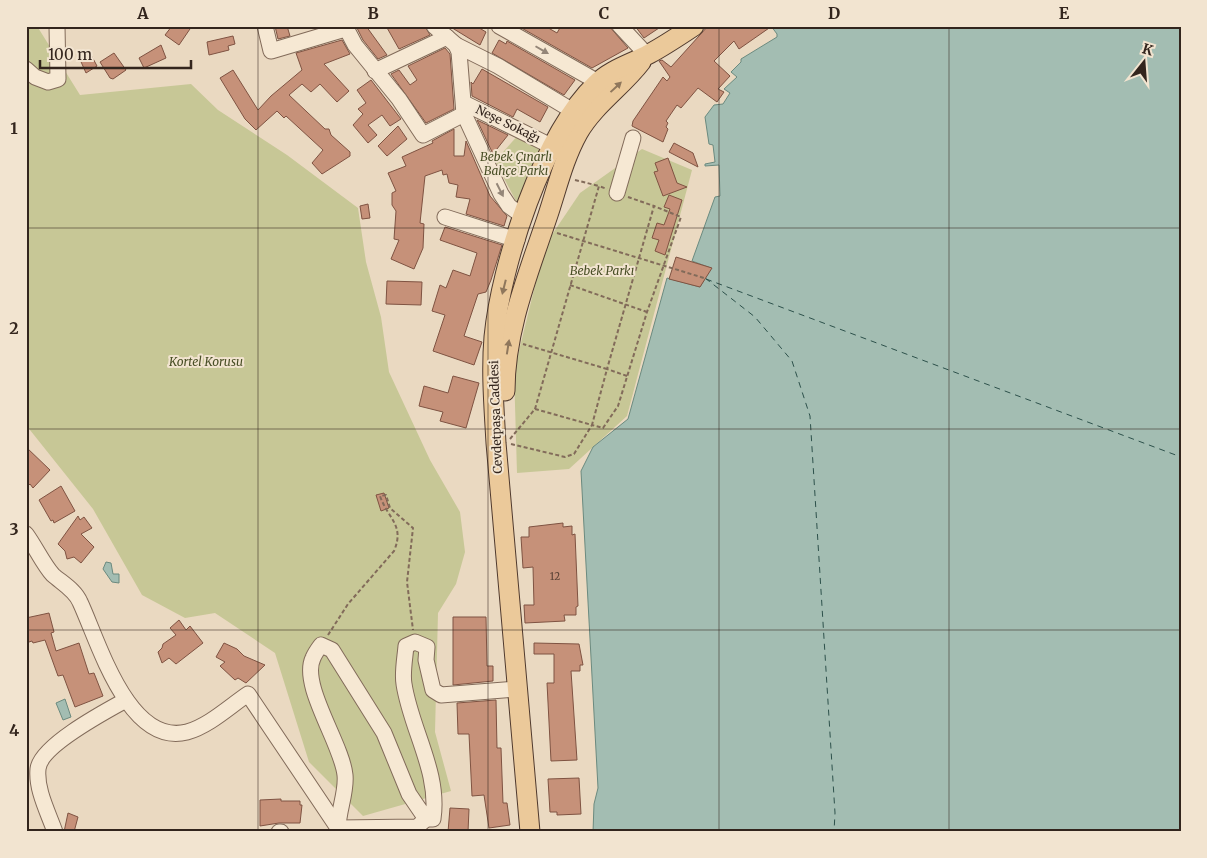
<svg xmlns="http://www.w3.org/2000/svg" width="1207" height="858" font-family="Merriweather,serif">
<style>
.green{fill:#c7c796}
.water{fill:#a3bdb2;stroke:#6b8a7f}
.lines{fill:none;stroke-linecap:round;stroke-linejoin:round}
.ferry{stroke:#2d514b;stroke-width:1;stroke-dasharray:6 5;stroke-linecap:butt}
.building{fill:#c69179;stroke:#7f5342}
.minor-casing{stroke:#826b5a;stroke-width:17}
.major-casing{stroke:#503a2e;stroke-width:21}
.path{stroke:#826b5a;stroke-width:2;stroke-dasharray:4 2.5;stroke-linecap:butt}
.minor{stroke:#f6e8d3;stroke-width:15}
.major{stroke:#ebc99a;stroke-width:19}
.oneway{fill:#948678}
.oneway2{fill:#8f775c}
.grid{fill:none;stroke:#33251d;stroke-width:1;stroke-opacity:0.55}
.labels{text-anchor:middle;stroke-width:4;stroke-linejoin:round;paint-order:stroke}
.number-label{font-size:10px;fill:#584034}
.street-label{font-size:12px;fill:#33251d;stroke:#f2e4d0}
.park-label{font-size:12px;font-style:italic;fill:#484e25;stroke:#f2e4d0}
.neatline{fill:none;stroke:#33251d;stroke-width:2}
.grid-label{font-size:16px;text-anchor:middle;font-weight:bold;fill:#33251d}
</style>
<rect width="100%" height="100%" fill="#ead9c1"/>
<g class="green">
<path d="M26 26H37L80 95 191 84 218 110 287 155 358 208 366 262 381 317 389 372 430 460 460 512 465 552 456 584 438 613 435 732 451 791 363 816 309 762 275 653 215 613 185 618 142 595 93 509 26 425Z"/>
<path d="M519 134 542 146 521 199 517 203 495 161Z"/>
<path d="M642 149 692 170 627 416 569 469 517 473 514 371 545 245 580 193Z"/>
</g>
<g class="water">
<path d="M771 26H1181V832H593L594 804 598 788 581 471 593 447 628 419 667 278 700 287 711 268 692 261 715 197 720 196 719 165 705 166V164L715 162 713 145 709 144 705 117 714 105 723 104 730 93 724 89 737 77 731 72 741 62V59L777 37V34Z"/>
<path d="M106 562 111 563 113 574H119V583L112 582 103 569Z"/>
<path d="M65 699 71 717 63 720 56 703Z"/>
</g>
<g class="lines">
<g class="ferry">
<path d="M705 278 755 317 792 361 810 416 835 813 834 832"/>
<path d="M706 279 1181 457"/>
</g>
</g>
<g class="building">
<path d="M172 26H192L179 45 165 35Z"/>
<path d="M275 26H287L290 36 278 39Z"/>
<path d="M356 26H366L387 55 378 59 363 40Z"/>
<path d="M386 26H425L430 35 399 49Z"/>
<path d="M449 26H476L486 32 480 45Z"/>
<path d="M518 26H545L557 33 561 26H609L628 48 592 68Z"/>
<path d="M635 26H662L644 38Z"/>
<path d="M708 26H772L739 49 734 41 714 61 730 76 718 89 724 92 717 102 698 88 681 108 677 105 666 121 668 123 666 127 668 129 663 142 632 126 633 121 663 77 667 81 670 77 659 61 662 60 671 67Z"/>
<path d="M233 36 235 44 228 46 229 50 209 55 207 42Z"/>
<path d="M342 40 350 54 324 64 349 91 337 102 320 84 311 92 302 84 289 95 325 129H329L331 135 350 152V156L322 174 312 163 323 150 286 116 284 118 277 111 256 130 245 119 220 78 233 70 258 110 271 96 302 70 296 53Z"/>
<path d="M499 40 506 44 507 41 575 80 564 95 492 53Z"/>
<path d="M161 45 166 58 144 68 139 58Z"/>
<path d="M445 48 450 54 454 109 426 123 391 74 399 70 410 85 417 80 408 66Z"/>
<path d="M89 51 97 66 86 73 78 55Z"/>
<path d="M114 53 126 70 113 79 110 78 100 62Z"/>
<path d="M482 69 548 107 540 122 517 109 513 117 472 96 471 82 473 84Z"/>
<path d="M371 80 401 119 390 126 382 115 368 125 377 135 368 143 353 125 363 114 358 109 366 103 357 90Z"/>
<path d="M477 120 508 135 493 154Z"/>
<path d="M398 126 407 139 387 156 378 146Z"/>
<path d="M454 129V156H464L466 141 490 196 507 216 504 226 466 214 470 199 456 197 458 185 449 183 447 174 443 175 442 170 425 176 420 223 424 224 423 248 414 269 391 259 399 240 394 239 396 211 392 205V193L396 191 388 173 406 166 402 157 433 143 432 141Z"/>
<path d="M674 143 693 153 698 167 669 152Z"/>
<path d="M668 158 677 183 687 187 663 196 654 172 658 171 655 163Z"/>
<path d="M669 195 682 200 665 255 655 251 659 240 652 238 657 223 664 225 670 209 664 207Z"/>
<path d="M368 204 370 218 362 219 360 206Z"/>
<path d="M445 227 502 245 491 280 486 292 478 294 464 336 482 342 474 365 433 351 445 315 432 311 440 285 446 288 453 270 470 276 477 253 440 240Z"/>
<path d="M676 257 712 268 700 287 669 279Z"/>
<path d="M387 281 422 282 421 305 386 304Z"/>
<path d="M453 376 479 383 466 428 440 421 443 412 419 406 424 386 448 393Z"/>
<path d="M26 447 50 470 33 488 30 484 26 488Z"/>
<path d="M61 486 75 511 54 523 53 520 51 521 39 500Z"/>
<path d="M384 493 389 508 381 511 376 495Z"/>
<path d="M78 516 80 520 84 517 92 528 81 534 94 547 81 563 74 557 67 559 65 551 58 544Z"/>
<path d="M563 523V527L572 526V535L575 534 578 606 576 607V615H564L565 621 525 623 524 605H534L533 567 523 568 521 537H529V527Z"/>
<path d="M49 613 54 632 51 633 56 651 79 643 89 674 94 673 103 696 75 707 63 675 58 676 45 640 33 643 32 641 26 643V618Z"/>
<path d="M453 617H486L487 666H493V681L453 685Z"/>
<path d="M179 620 186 630 190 626 203 643 176 664 169 658 162 663 158 652 162 648 163 644 176 635 170 628Z"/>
<path d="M224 643 237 649 244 656 265 665 246 683 238 678 235 680 220 666 225 662 216 657Z"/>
<path d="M534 643 579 644 583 665H580V671H571L577 760 551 761 547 683H554V654H534Z"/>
<path d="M496 700 497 748H501L503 803H507L510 825 489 828 484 795 472 796 469 734H458L457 703Z"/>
<path d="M579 778 581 814 557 815V812H550L548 779Z"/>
<path d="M281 799V801H300V805H302L300 823H279L260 826V800Z"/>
<path d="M450 808 469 809 468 832H448Z"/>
<path d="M68 813 78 817 74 832H64Z"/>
</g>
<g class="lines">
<g class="minor-casing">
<g id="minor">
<path d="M265 26 271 51 345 29"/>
<path d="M345 26 355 45 399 99 423 135 464 114"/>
<path d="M434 26 456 45 498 66 573 111"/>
<path d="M499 26 598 82"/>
<path d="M620 26 647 55"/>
<path d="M456 45 459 52 464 114 501 194 509 206 524 217"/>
<path d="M26 69 35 77 48 82 58 79 57 26"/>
<path d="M375 71 447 37"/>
<path d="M464 103 551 146"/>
<path d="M617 193 633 138"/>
<path d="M445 217 517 240"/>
<path d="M26 534C35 546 43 564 53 575 62 583 75 590 80 602 98 640 128 747 187 732 209 726 230 706 248 694L338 828"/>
<path d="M338 828 417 827 426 819"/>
<path d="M55 832C48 812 36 790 38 769 40 746 106 711 126 700"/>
<path d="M279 832H281"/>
<path d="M338 832C337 813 347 793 345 775 342 744 300 685 313 658 315 653 318 649 321 645L332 650 384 733 409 794 426 819H433C440 772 411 730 404 684 402 673 405 658 406 646L415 642 427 647 426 660 433 690 441 695 516 689"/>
</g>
</g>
<g class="major-casing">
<g id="major">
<path d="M505 391C505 329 529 272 548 215 557 188 564 158 578 133 595 104 622 87 641 62"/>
<path d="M530 832 496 443C494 407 491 372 494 337 501 264 543 135 596 84 611 69 631 64 649 54 664 46 679 36 694 26"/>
</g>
</g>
<g class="path">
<path d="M575 180 599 186"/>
<path d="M557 233 704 278"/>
<path d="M570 285 647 312"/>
<path d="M627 376 607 369 654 206 628 197"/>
<path d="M535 409 599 186 607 189"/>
<path d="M510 439 535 409 592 425 607 369 523 344"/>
<path d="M511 444 565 457 574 454 592 425 603 428 618 406 647 312 681 217 654 206"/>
<path d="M328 635 348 604 394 551C405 525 388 519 380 496L386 495 390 508 413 528 407 582 413 630"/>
</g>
<use href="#minor" class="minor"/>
<use href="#major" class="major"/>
</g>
<defs><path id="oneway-solid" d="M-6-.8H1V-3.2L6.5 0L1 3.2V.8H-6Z" transform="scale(1.25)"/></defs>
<g class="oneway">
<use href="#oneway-solid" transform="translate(542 50) rotate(30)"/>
<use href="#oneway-solid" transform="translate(500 190) rotate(63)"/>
</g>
<g class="oneway2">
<use href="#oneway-solid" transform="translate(616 87) rotate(-43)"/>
<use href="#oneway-solid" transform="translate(504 287) rotate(104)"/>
<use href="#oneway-solid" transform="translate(508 347) rotate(-81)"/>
</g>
<path class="grid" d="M258 26V832M488 26V832M719 26V832M949 26V832M26 228H1181M26 429H1181M26 630H1181"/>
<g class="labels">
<g class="number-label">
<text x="555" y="580">12</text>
</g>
<g class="street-label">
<text transform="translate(508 124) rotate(26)" y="4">Neşe Sokağı</text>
<text transform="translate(496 417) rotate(-92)" y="4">Cevdetpaşa Caddesi</text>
</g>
<g class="park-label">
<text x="516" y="161">Bebek Çınarlı<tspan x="516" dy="14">Bahçe Parkı</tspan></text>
<text x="602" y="275">Bebek Parkı</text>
<text x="206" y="366">Kortel Korusu</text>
</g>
</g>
<rect width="1207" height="858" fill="none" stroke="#f2e4d0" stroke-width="55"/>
<g transform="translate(1144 62) rotate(17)" stroke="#f2e4d0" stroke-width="4" paint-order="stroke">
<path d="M0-4L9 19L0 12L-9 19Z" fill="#33251d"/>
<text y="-8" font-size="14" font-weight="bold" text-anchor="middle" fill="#33251d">K</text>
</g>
<path d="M40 60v8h151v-8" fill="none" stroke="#33251d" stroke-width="2.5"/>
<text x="48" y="60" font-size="15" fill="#33251d" stroke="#f2e4d0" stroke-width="4" paint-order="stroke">100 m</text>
<rect x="28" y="28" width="1152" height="802" class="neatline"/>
<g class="grid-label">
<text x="143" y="19">A</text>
<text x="373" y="19">B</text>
<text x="604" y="19">C</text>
<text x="834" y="19">D</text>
<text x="1064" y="19">E</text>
<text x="14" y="134">1</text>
<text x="14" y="334">2</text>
<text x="14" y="535">3</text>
<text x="14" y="736">4</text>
</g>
</svg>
